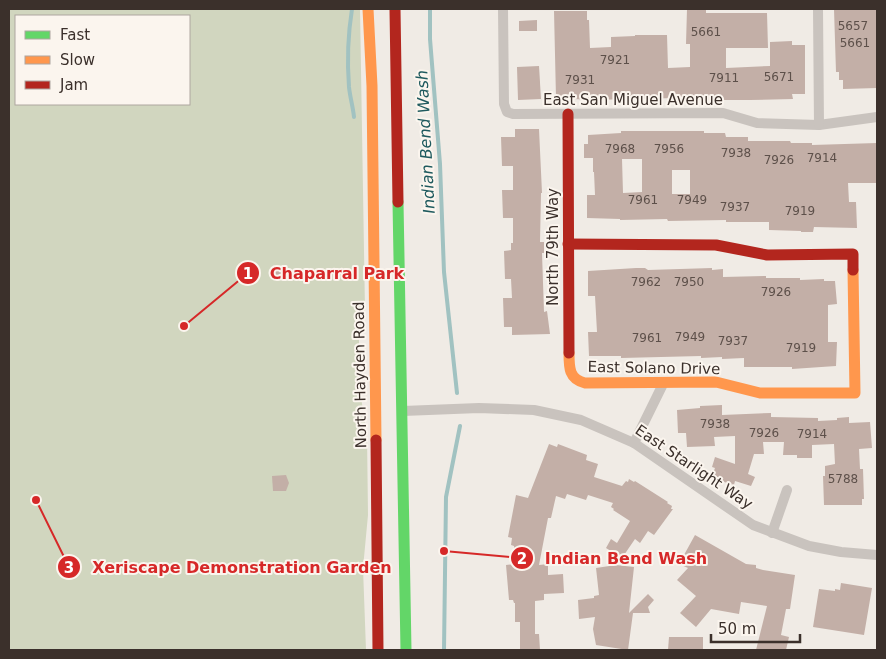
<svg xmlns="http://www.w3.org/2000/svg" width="886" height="659" font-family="'DejaVu Sans',sans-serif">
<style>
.green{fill:#d1d6bf;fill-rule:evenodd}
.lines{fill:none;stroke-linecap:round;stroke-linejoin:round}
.stream{stroke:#a1c2c1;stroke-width:4}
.building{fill:#c3afa7;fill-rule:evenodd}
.street{stroke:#c9c3be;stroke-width:10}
.fast{stroke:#63d668;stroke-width:11}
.slow{stroke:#ff974d;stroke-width:11}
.jam{stroke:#b3261e;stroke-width:11}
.labels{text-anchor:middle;stroke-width:4;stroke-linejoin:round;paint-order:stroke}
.number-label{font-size:12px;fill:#5d504a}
.street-label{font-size:15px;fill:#3b302b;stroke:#fbf5ee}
.water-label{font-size:16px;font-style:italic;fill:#1f5a5e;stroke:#fbf5ee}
.leader{fill:none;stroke:#d62828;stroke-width:2}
.callout-dot{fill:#d62828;stroke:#fbf5ee;stroke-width:2}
.mark-label{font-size:15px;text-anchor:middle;font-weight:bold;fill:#fff}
.callout-label{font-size:16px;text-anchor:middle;font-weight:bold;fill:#d62828;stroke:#fbf5ee;stroke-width:4;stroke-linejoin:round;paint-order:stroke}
</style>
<rect width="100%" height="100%" fill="#f0ebe5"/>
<path class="green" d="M9 9H360L365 311 359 332V385L367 435 368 515 363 568 366 650H9ZM16 16H189V104H16Z"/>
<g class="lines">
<g class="stream">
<path d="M352 9C348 34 347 61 349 87 350 97 353 107 354 117"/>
<path d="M430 9V39L440 164 444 272 457 393"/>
<path d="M444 650 446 497 460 426"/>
</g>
</g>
<g class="building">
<path d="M687 9H706V13H767L768 48H726V68L770 66V42L792 41V45H805V94H792L793 99 750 100H676V98L591 100 556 98 554 11H587V20H589L590 48 611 47V37L635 36V35H667L668 68 690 67V44H686Z"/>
<path d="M834 9H876L877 88 843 89V80H839V72H836Z"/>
<path d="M537 20V31H519V21Z"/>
<path d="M539 66 541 99 518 100 517 67Z"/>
<path d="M515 129H539L542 193H541L540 242H544V253H542L544 312 547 311 550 334 512 335V327H504L503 298H512L511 279H505L504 251 511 250V243H513V218H503L502 190H513V166H502L501 137H515Z"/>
<path d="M621 131H704V133H725L726 137H748V141H790L791 143H812V145L877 143V183H848L849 202H856L857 228 814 227 813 232H801V231L769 230V222H726V220L668 221 667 219 620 220V219L587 218V195H595L594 172H593V158H584V144H588V135L621 133ZM622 159H642V192L623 193ZM672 170H690V194H672Z"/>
<path d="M270 268H286V279H271Z"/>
<path d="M636 268H645L648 270 712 268V270L723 269V277L766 276V278H800V280L824 279V281H835L837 304 828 305V342H837L836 366 792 369V367H744V358L722 359V357L701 358V356L621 358V356H589L588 332H597L595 296H588V271Z"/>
<path d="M722 405V415L771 413V417L818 418V421L837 420V418L849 417V423L870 422 872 448 859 449 860 469H863L864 499H862V505H824L823 476H825V466L835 464 834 444 812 445V458H797V455H783L784 442H763L764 454H754L748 474 755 477 751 486 735 481 734 485 711 478 715 468 712 467 715 457 735 464V436L714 437 715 446 687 447 686 433H678L677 410 700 408V406Z"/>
<path d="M549 444 557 447 558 444 587 455 586 460 598 464 594 477 622 486 626 481 628 482 629 479 634 482 635 481 668 502 667 503 672 506 671 509H673L654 535 648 531 640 543 635 539 622 558 606 548 611 539 617 543 630 521 613 510 614 509 611 507 613 503 588 495 586 500 567 494 565 499 556 496 551 518H548L539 565 548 564V575L563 574 564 593 544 594V600L535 601V634H539L540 650H520V622H515V603H514L513 600H509L506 565 515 564 514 546 511 545 512 538 508 537 516 495 528 498Z"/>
<path d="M286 475 289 483 286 491H273L272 476Z"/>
<path d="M695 535 746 564 756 565V568L763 570 795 575 790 609H786L781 635 789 637 786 650H756L767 606 741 602 739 614 711 609 696 627 680 613 696 596 677 580 688 568 679 564Z"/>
<path d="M616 565 634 567 629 613 648 594 654 600 648 607 650 613H633L628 650 596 645 593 629 595 617 579 619 578 600 594 598V596L599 595 596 568Z"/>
<path d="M841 583 872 588 864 635 813 627 819 589 835 591V589L840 590Z"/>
<path d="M669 637H703V650H668Z"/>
</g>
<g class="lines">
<g class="street">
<path d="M503 9 504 104 507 112 513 114 723 113 757 123 819 125 877 117"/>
<path d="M818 9 819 125"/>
<path d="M403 411 479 408 534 410 581 420 634 443 753 525 809 546 841 552 877 555"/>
<path d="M634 443 664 382"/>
<path d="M772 533 787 490"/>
</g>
<path class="fast" d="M398 202 406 650"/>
<g class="slow">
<path d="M368 9 372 86 376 440"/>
<path d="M569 353C569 368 569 379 585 383L716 382 760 393H855L853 270"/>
</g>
<g class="jam">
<path d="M395 9 398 202"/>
<path d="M568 114 569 353"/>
<path d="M568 244 716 245 767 255 853 254V270"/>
<path d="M376 440 378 650"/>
</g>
</g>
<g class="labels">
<g class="number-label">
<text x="853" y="30">5657</text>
<text x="706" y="36">5661</text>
<text x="855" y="47">5661</text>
<text x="615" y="64">7921</text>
<text x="779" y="81">5671</text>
<text x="724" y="82">7911</text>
<text x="580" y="84">7931</text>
<text x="620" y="153">7968</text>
<text x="669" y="153">7956</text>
<text x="736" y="157">7938</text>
<text x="822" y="162">7914</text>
<text x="779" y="164">7926</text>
<text x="643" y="204">7961</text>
<text x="692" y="204">7949</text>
<text x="735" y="211">7937</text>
<text x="800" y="215">7919</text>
<text x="646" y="286">7962</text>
<text x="689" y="286">7950</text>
<text x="776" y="296">7926</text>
<text x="690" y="341">7949</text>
<text x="647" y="342">7961</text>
<text x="733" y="345">7937</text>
<text x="801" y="352">7919</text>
<text x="715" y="428">7938</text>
<text x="764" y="437">7926</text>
<text x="812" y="438">7914</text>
<text x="843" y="483">5788</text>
</g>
<g class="street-label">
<text x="633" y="105">East San Miguel Avenue</text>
<text transform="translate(553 247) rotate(-90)" y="5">North 79th Way</text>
<text transform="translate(654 368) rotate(1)" y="5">East Solano Drive</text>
<text transform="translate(360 375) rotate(-91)" y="5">North Hayden Road</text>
<text transform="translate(694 467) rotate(34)" y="5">East Starlight Way</text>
</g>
<g class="water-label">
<text transform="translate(425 142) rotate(-93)" y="6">Indian Bend Wash</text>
</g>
</g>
<path class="leader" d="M184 326L248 273M444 551L522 558M36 500L69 567"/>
<g class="callout-dot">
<circle cx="184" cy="326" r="5"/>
<circle cx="444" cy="551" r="5"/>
<circle cx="36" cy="500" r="5"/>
<circle cx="248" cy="273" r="12"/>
<circle cx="522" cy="558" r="12"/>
<circle cx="69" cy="567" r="12"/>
</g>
<g class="mark-label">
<text x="248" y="279">1</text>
<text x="522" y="564">2</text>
<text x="69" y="573">3</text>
</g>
<g class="callout-label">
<text x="337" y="279">Chaparral Park</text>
<text x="626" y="564">Indian Bend Wash</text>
<text x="242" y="573">Xeriscape Demonstration Garden</text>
</g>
<rect width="886" height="659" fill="none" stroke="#3b302b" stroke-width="20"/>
<rect x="15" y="15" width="175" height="90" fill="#fbf5ee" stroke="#aea6a0"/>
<rect x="25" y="31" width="25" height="8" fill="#63d668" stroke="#aea6a0"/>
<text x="60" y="40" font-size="15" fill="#3b302b">Fast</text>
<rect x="25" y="56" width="25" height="8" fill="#ff974d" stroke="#aea6a0"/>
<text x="60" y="65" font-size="15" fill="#3b302b">Slow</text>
<rect x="25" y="81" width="25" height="8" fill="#b3261e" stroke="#aea6a0"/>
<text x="60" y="90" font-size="15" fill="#3b302b">Jam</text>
<path d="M711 634v8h89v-8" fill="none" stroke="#3b302b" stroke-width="2.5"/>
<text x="718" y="634" font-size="15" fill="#3b302b" stroke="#fbf5ee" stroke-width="4" paint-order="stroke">50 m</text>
</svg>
